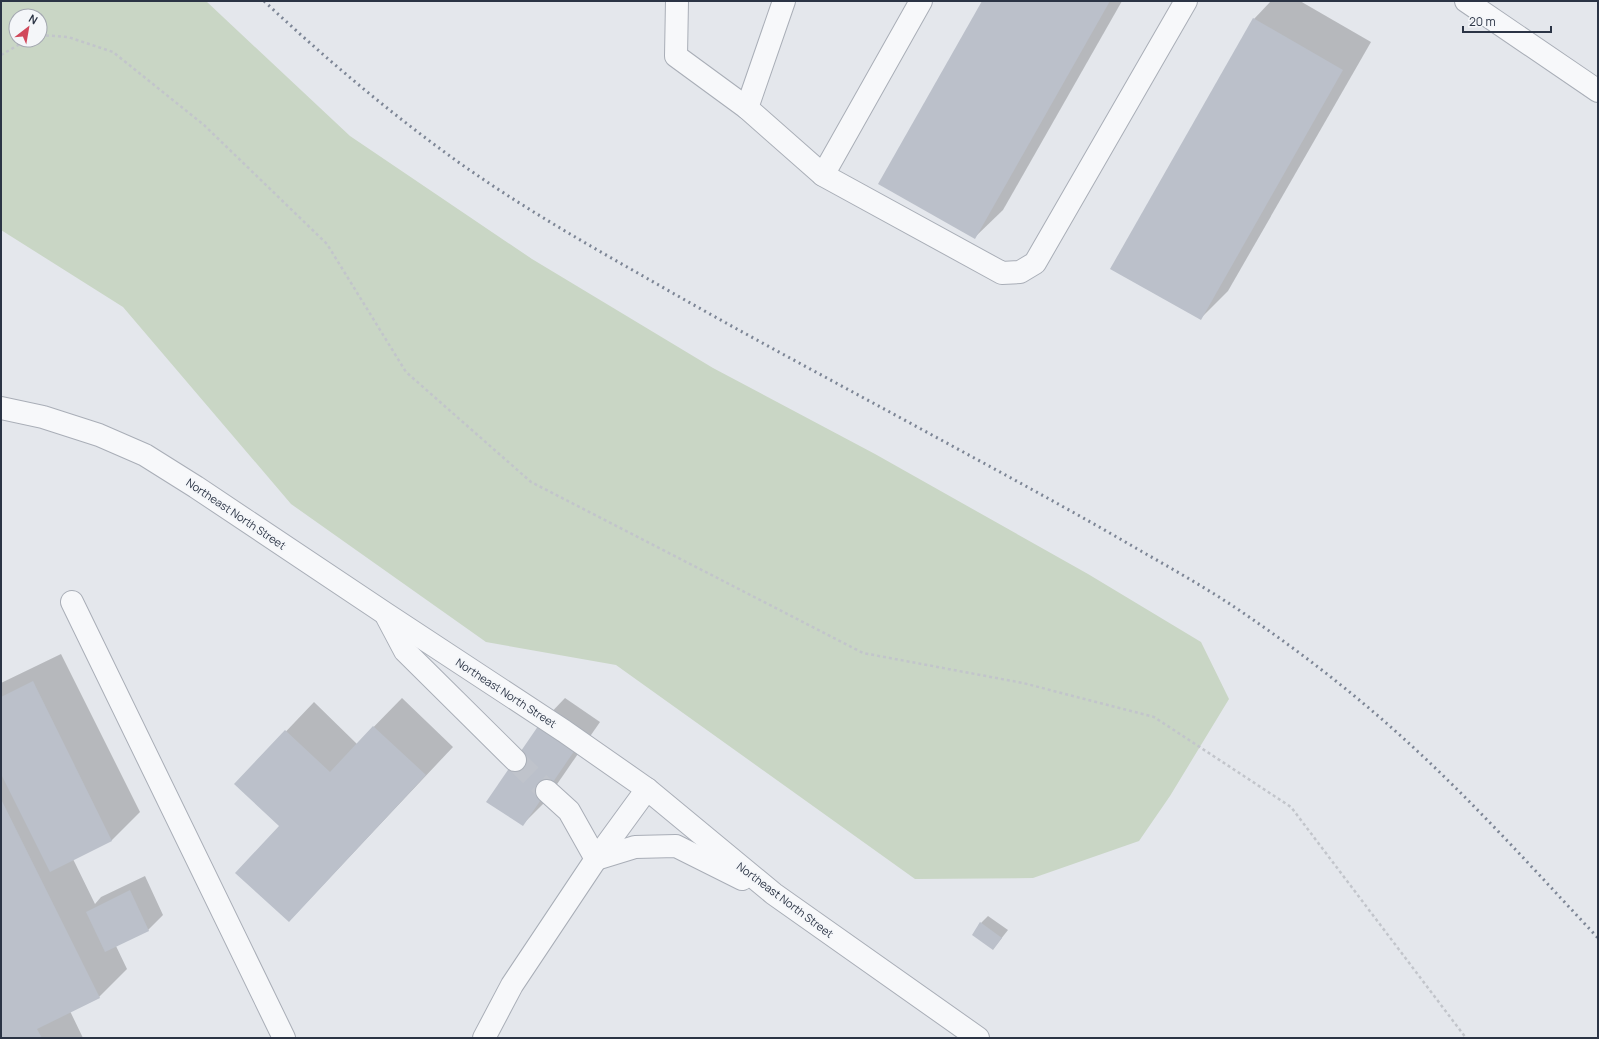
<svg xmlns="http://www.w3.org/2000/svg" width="1599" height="1039" font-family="Manrope,sans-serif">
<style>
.green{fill:#c9d6c5;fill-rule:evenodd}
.shadow{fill:#0003}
.building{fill:#bbc0ca}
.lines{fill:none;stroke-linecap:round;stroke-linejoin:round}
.minor-tunnel{stroke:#bfc3cb;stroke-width:22;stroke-dasharray:22 11;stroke-linecap:butt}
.minor-casing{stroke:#a9aeb7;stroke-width:24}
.path{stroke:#c2c5cb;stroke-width:2.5;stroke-dasharray:3 3;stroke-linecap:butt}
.minor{stroke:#f7f8fa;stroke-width:22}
.rail{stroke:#7d8696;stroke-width:3;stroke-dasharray:2 4;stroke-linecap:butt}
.labels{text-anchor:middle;stroke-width:3.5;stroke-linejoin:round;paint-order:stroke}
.street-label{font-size:11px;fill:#2b3445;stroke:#f4f6f9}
</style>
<rect width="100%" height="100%" fill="#e4e7ec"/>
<path class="green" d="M1 1H206L350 136 532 259 713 368 875 454 1088 574 1201 642 1229 699 1170 796 1139 841 1033 878 915 879 616 665 486 642 291 504 123 307 1 230ZM16 16H40V40H16Z"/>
<g class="shadow">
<path d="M983 1H1122L1003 210 974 238Z"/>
<path d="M1271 1H1300L1371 42 1228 291 1200 319 1254 19Z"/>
<path d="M61 654 140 812 112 840 73 859 95 904 101 897 145 876 163 915 148 930 116 946 127 969 99 997 70 1011 83 1038H1V683Z"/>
<path d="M402 698 453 747 289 921 281 826 236 784 314 702 357 744Z"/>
<path d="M565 698 600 722 544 803 522 825 544 720Z"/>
<path d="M988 916 1008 930 993 949 981 923Z"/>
</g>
<g class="building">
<path d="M982 1H1110L975 239 878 184Z"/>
<path d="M1253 18 1343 70 1201 320 1110 269Z"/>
<path d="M33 681 112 841 50 872 1 774V697Z"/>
<path d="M543 719 579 744 523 826 486 802Z"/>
<path d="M373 726 426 775 289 922 235 873 279 826 234 784 285 730 330 772Z"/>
<path d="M1 799 100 998 37 1029 42 1038H1Z"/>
<path d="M130 890 149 931 105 952 86 912Z"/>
<path d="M980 922 1002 938 993 950 972 935Z"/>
</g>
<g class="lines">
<path class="minor-tunnel" d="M515 760 547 791"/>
<g class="minor-casing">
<g id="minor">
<path d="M677 1 676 56 747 108 823 175"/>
<path d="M921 1 823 175 1002 273 1020 272 1035 263 1186 1"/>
<path d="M1466 1 1598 91"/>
<path d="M747 108 784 1"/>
<path d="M1 408 43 417 99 435 145 455 196 487 386 614 564 731 647 789 774 894 978 1038"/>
<path d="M72 602 284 1038"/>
<path d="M387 617 405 651 515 760"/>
<path d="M547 791 569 811 596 859 635 847 676 846 742 879"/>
<path d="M484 1038 512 985 596 859 647 789"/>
</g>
</g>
<g class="path">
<path d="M40 35 68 37 113 52 204 125 327 244 406 372 531 482 863 653 1023 683 1154 717 1291 807 1466 1038"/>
<path d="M1 55 27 40"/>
</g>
<use href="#minor" class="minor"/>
<path class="rail" d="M264 1C326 59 391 114 461 164 519 205 581 241 643 276 738 331 835 382 932 435 1000 472 1067 508 1134 547 1167 566 1201 585 1233 606 1297 649 1358 696 1414 748 1479 808 1538 874 1598 938"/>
</g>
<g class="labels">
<g class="street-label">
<text transform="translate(236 514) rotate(34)" y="4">Northeast North Street</text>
<text transform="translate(506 693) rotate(33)" y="4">Northeast North Street</text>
<text transform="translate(785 900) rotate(37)" y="4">Northeast North Street</text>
</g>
</g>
<rect width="1599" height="1039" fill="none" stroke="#2b3445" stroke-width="4"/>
<g transform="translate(28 28) rotate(31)"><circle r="19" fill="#f4f6f9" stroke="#a4a8b1"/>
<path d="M0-3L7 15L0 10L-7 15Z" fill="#d1495b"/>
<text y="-6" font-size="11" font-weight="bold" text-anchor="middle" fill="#2b3445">N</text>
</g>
<path d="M1463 26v6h88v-6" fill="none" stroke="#2b3445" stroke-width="2"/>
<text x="1469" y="26" font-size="12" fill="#2b3445" stroke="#f4f6f9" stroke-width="3" paint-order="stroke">20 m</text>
</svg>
